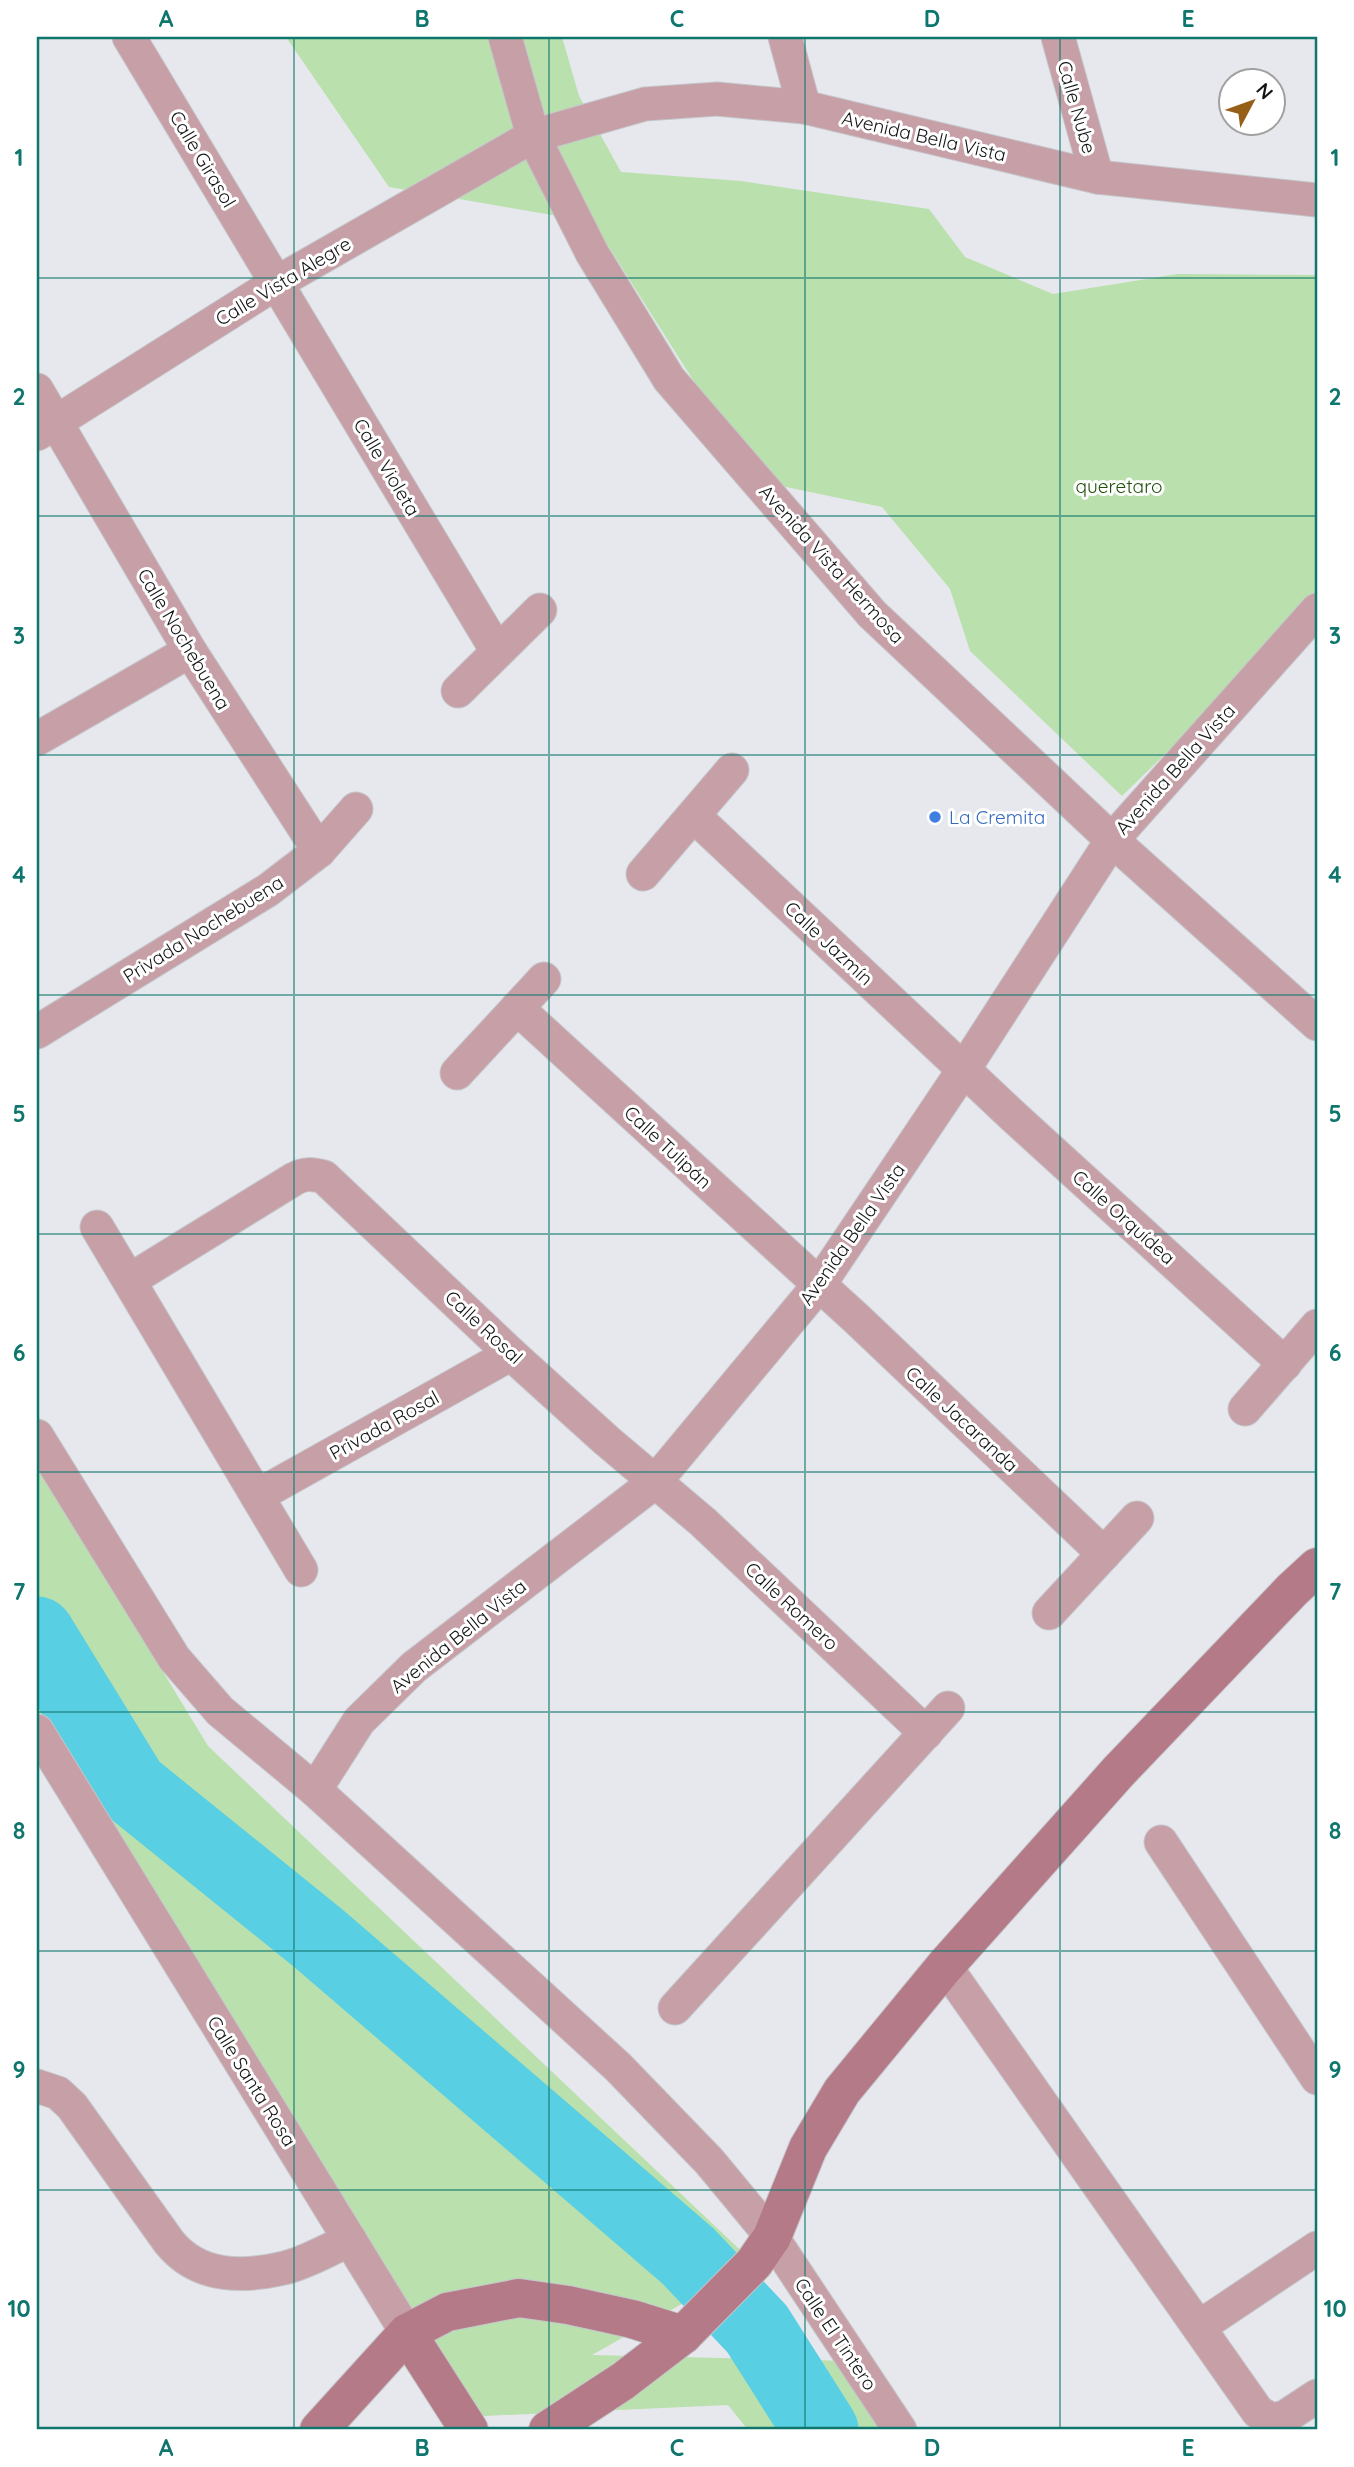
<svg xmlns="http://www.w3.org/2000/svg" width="1354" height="2467" font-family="Quicksand,sans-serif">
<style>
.green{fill:#b9e0ad}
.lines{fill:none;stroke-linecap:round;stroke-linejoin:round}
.river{stroke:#59cfe3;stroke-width:75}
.street-casing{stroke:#c5c6ca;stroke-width:35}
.secondary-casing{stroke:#c5c6ca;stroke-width:40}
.street{stroke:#c79fa7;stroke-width:33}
.secondary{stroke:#b47a87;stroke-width:38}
.grid{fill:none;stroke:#0f766e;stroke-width:2;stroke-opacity:0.55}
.shop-dot{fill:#3f7fe0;stroke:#fff;stroke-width:2.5}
.labels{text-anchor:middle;stroke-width:6;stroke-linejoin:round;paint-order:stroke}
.street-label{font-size:19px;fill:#131415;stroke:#fff}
.park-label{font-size:19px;fill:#1e500a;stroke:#fff}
.shop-label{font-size:19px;fill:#366cbe;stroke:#fff;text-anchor:start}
.neatline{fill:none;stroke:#0f766e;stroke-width:2.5}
.grid-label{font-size:23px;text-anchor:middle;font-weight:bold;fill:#0f766e}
</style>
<rect width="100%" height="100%" fill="#e7e8ed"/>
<g class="green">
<path d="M286 37H562L579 96 621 172 741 181 929 209 965 257 1053 294 1178 274 1317 275V606L1122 796 970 651 950 589 882 507 757 481 593 222 389 187Z"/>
<path d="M37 1464 208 1746 754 2263 592 2355 854 2361 899 2430H748L728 2405 483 2416 189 1979 37 1731Z"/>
</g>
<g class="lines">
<path class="river" d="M37 1634 131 1787 318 1938 688 2256 757 2329 821 2430"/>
<g class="street-casing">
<g id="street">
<path d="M129 37 497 651"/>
<path d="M505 37 533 136 592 253 669 379 872 614 1112 840 1317 1024"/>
<path d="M785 37 804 107"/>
<path d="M1058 37 1097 177"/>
<path d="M37 390 190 651 319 851"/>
<path d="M37 434 278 282 533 136 645 104 717 99 804 107 1097 177 1317 200"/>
<path d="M458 691 540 610"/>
<path d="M37 739 190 651"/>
<path d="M694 816 1013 1116 1285 1364"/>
<path d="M643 874 732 770"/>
<path d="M517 1008 858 1320 1104 1554"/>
<path d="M37 1032 268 890 319 851 356 809"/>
<path d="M457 1073 544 979"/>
<path d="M97 1227 301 1570"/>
<path d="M130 1280 294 1179C305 1173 312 1174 324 1177L511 1354 606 1440 703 1522 926 1733"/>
<path d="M1245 1409 1317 1326"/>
<path d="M37 1436 174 1658 220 1711 315 1790 618 2067 709 2161 772 2237 900 2430"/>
<path d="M257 1496 511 1354"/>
<path d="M1049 1613 1137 1518"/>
<path d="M37 1731 407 2333"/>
<path d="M315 1790 359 1721 414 1667 655 1482 819 1285 964 1069 1112 840 1317 610"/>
<path d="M1161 1842 1317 2078"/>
<path d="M945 1966 1258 2412 1272 2420 1285 2417 1317 2396"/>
<path d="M675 2008 948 1708"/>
<path d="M37 2086 58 2093 72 2106 169 2242C198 2278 242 2278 284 2268 306 2263 329 2249 350 2240"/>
<path d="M1199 2327 1317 2248"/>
</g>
</g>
<g class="secondary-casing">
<g id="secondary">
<path d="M407 2333 469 2430"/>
<path d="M319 2430 407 2333 447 2312 519 2298 568 2305 632 2319 683 2335"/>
<path d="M548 2430 623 2381 683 2335 754 2263 772 2237 808 2148 842 2091 945 1966 1118 1772 1292 1590 1317 1567"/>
</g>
</g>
<use href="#street" class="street"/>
<use href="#secondary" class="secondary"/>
</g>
<path class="grid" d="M294 37V2430M549 37V2430M805 37V2430M1060 37V2430M37 278H1317M37 516H1317M37 755H1317M37 995H1317M37 1234H1317M37 1472H1317M37 1712H1317M37 1951H1317M37 2190H1317"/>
<circle class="shop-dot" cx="935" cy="817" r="7"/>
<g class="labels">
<g class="street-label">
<text transform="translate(1077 107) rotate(74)" y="7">Calle Nube</text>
<text transform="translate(924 136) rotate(13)" y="7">Avenida Bella Vista</text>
<text transform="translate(203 159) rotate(59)" y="7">Calle Girasol</text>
<text transform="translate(283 281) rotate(-31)" y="7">Calle Vista Alegre</text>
<text transform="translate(387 467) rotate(59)" y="7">Calle Violeta</text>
<text transform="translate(832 564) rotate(48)" y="7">Avenida Vista Hermosa</text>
<text transform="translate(184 639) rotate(59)" y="7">Calle Nochebuena</text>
<text transform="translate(1175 769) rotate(-48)" y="7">Avenida Bella Vista</text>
<text transform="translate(203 929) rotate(-32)" y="7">Privada Nochebuena</text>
<text transform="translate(829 943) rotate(43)" y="7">Calle Jazmín</text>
<text transform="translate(668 1147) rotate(43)" y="7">Calle Tulipán</text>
<text transform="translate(1124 1217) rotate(42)" y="7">Calle Orquídea</text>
<text transform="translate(852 1234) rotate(-55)" y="7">Avenida Bella Vista</text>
<text transform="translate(484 1327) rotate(43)" y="7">Calle Rosal</text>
<text transform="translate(962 1419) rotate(43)" y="7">Calle Jacaranda</text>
<text transform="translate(384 1425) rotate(-29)" y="7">Privada Rosal</text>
<text transform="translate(792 1606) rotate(43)" y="7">Calle Romero</text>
<text transform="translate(458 1636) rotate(-39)" y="7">Avenida Bella Vista</text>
<text transform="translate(252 2081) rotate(58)" y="7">Calle Santa Rosa</text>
<text transform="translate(836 2334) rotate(56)" y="7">Calle El Tintero</text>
</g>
<g class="park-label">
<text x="1119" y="493">queretaro</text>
</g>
<g class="shop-label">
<text x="949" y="824">La Cremita</text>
</g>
</g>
<rect width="1354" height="2467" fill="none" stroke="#ffffff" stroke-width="77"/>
<g transform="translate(1252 102) rotate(49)"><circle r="33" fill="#ffffff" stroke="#a1a1a1" stroke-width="2"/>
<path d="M0-5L12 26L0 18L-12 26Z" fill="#965f17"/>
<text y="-10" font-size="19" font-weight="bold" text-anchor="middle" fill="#131415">N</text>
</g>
<rect x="38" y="38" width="1278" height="2390" class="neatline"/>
<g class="grid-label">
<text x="166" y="27">A</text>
<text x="422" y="27">B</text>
<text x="677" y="27">C</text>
<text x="932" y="27">D</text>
<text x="1188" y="27">E</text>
<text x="19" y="166">1</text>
<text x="1335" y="166">1</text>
<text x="19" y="405">2</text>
<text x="1335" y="405">2</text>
<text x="19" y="644">3</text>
<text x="1335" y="644">3</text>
<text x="19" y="883">4</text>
<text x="1335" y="883">4</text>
<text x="19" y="1122">5</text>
<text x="1335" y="1122">5</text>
<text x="19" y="1361">6</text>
<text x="1335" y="1361">6</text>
<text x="19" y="1600">7</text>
<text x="1335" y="1600">7</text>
<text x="19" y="1839">8</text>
<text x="1335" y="1839">8</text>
<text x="19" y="2078">9</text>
<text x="1335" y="2078">9</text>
<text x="19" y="2317">10</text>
<text x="1335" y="2317">10</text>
<text x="166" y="2456">A</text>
<text x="422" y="2456">B</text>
<text x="677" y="2456">C</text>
<text x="932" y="2456">D</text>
<text x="1188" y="2456">E</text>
</g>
</svg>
